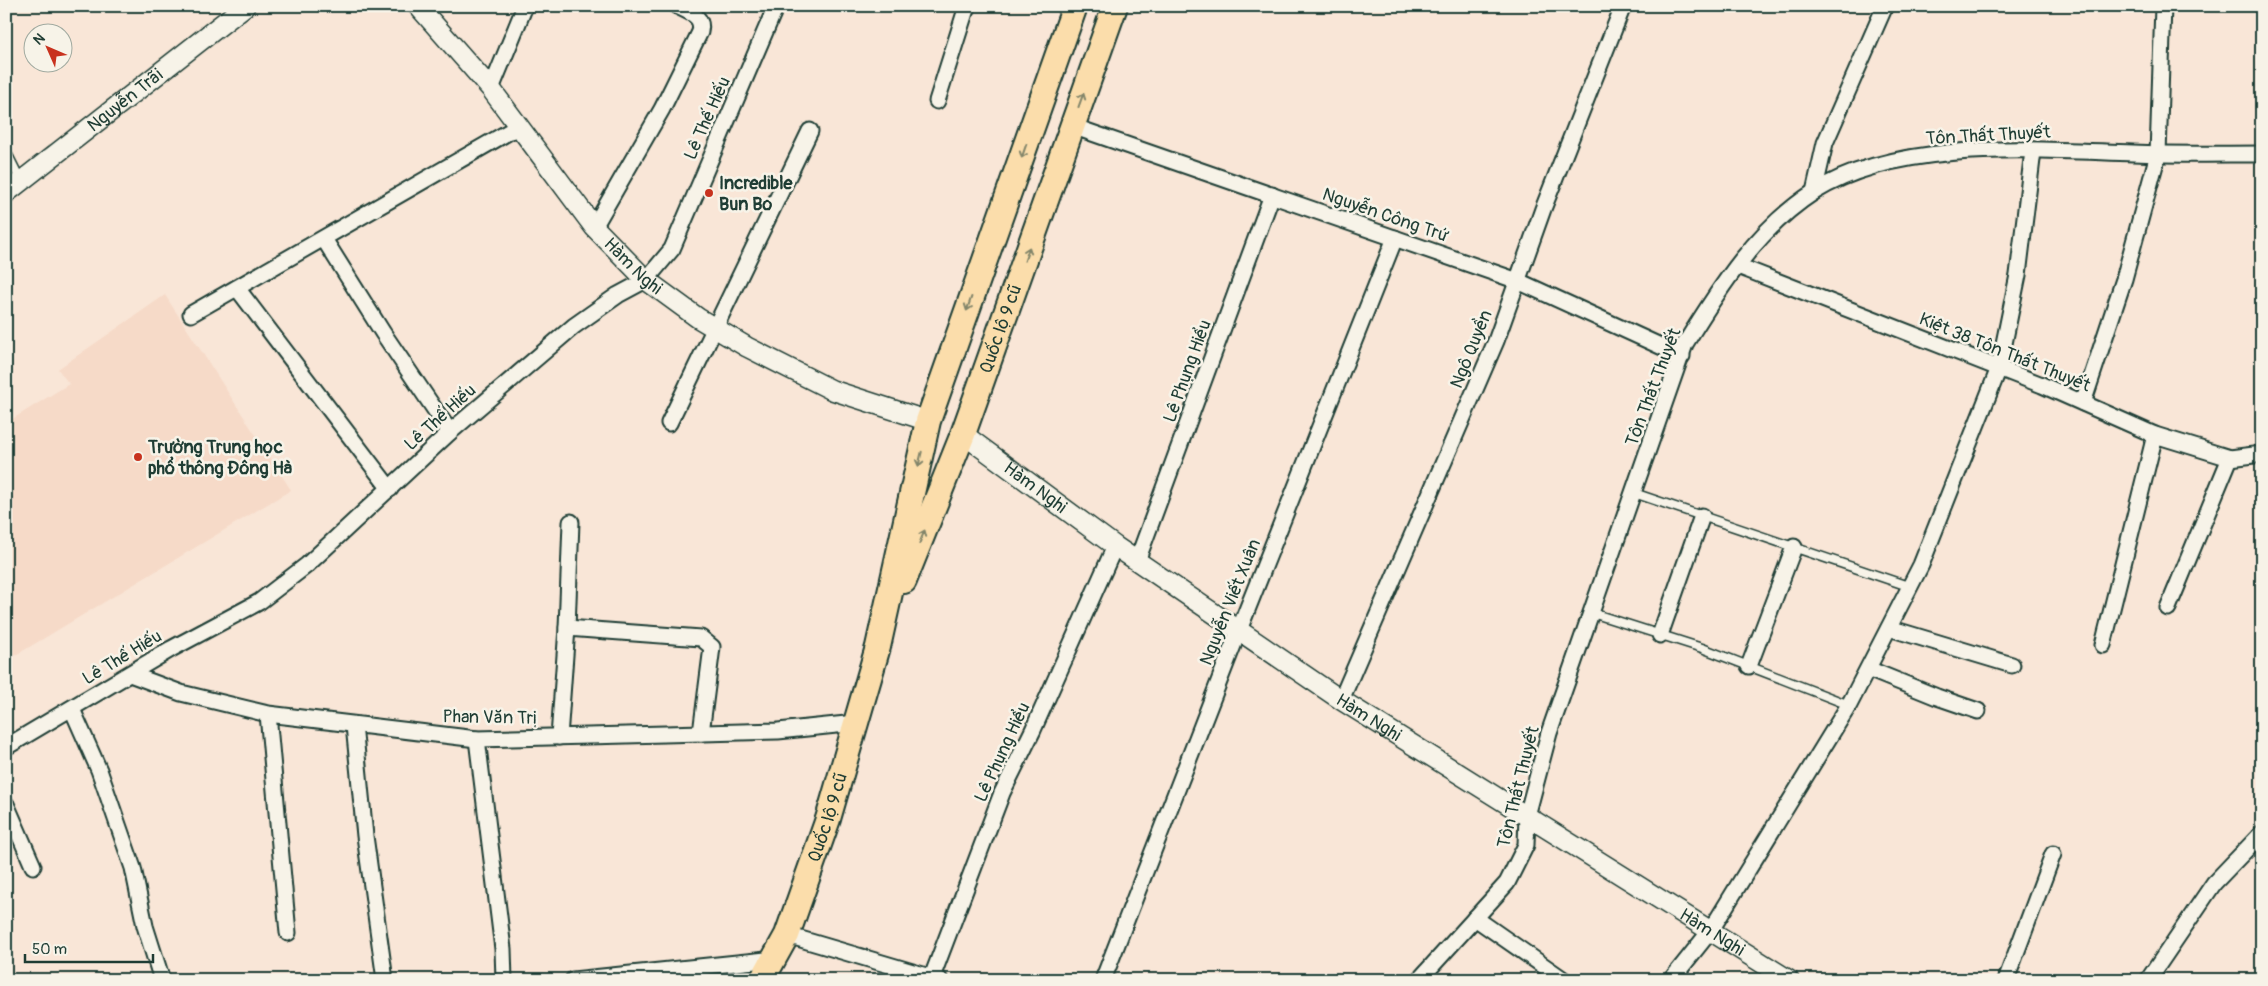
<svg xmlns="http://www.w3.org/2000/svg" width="2268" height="986" font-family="Pangolin,sans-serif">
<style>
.built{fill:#f6dac8}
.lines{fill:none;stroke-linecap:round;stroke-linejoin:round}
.service-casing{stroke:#1f3d34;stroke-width:11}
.minor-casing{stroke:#1f3d34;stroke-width:19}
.tertiary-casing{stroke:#1f3d34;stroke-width:22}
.primary-casing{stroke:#1f3d34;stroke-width:28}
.service{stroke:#f7f3e8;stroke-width:8}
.minor{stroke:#f7f3e8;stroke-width:15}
.tertiary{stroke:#f7f3e8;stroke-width:19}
.primary{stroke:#fbddab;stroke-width:24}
.oneway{stroke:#82856a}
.poi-dot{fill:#c8321e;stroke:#f7f3e8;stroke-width:2}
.labels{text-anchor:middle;stroke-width:5;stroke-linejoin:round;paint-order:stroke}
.street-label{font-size:18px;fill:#1f3d34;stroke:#f7f3e8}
.poi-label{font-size:18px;font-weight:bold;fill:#1f3d34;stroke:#f7f3e8;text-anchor:start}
</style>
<rect width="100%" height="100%" fill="#f9e6d7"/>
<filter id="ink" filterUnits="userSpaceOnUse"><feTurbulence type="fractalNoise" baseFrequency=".02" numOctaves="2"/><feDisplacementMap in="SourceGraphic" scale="10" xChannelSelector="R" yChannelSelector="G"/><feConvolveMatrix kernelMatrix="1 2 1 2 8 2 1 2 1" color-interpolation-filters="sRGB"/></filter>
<g filter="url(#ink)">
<path class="built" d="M165 295 291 490 6 661V423L69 384 58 369Z"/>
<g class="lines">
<g class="service-casing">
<g id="service">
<path d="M6 151 21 181"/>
<path d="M1634 493 1911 587"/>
<path d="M1592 613 1702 648 1849 705"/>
</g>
</g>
<g class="minor-casing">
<g id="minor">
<path d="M491 89 525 6"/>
<path d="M937 101 967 6"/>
<path d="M1072 126 1518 281 1682 356"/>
<path d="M1814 192 1825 143 1885 6"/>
<path d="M594 227 662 109 700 32C704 16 689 12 677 6"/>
<path d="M324 239 383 333 450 432"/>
<path d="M1738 266 2042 385 2155 435 2230 458 2262 454"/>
<path d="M237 288 390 489"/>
<path d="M191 314 519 126"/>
<path d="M2083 403 2124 279 2158 154 2163 6"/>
<path d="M669 423 810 131"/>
<path d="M1137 561 1272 195"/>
<path d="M2168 608 2230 458"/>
<path d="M567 628 701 638 712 647 701 733"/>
<path d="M1889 628 2012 665"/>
<path d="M1660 635 1702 516"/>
<path d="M2103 645 2155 435"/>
<path d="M1749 666 1794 547"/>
<path d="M1868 669 1937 697 1978 711"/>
<path d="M130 674 181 693 268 714 477 739 778 731 856 723"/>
<path d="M1341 700 1496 341 1543 209 1623 6"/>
<path d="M72 709 99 770 133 868 145 926 162 980"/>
<path d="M268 714 288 933"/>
<path d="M354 725 365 836 385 980"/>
<path d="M559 737 567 628 571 522"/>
<path d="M477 739 503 949 504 980"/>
<path d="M6 747 171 649 259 602 307 565 450 432 574 326 618 295 646 280 672 249 776 6"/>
<path d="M6 804 33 866"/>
<path d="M1475 918 1564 980"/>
<path d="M787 935 940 980"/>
<path d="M932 977 1002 793 1033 730 1115 546"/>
<path d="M573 980 775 959"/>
<path d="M1103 980 1239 630 1395 238"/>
<path d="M1419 980 1507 883 1526 845 1527 816 1549 733 1685 344C1720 287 1757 229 1814 192 1899 138 2036 150 2133 153 2176 155 2219 154 2262 154"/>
<path d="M1671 980 1711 930 1849 705 1921 565 1999 368 2018 275 2033 151"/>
<path d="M2006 980 2053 854"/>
<path d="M2148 980 2214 883 2262 833"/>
</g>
</g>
<g class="tertiary-casing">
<g id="tertiary">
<path id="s1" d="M418 6 491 89 594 227 646 280 698 318 747 347 832 390 928 421"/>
<path id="s2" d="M6 193 245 6"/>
<path id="s3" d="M963 434 1115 546 1341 700 1789 980"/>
</g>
</g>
<g class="primary-casing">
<g id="primary">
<path id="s4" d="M904 581 963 434 1115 6"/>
<path id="s5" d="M762 980 787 935 828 819 878 647 928 421 1075 6"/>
</g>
</g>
<use href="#service" class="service"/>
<use href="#minor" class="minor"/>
<use href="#tertiary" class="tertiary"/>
<use href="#primary" class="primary"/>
</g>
<defs><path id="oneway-shaft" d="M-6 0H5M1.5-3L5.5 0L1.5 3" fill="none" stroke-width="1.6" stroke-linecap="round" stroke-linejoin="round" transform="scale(1.25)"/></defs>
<g class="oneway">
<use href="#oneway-shaft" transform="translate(1081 100) rotate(-70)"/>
<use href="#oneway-shaft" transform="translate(1024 151) rotate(109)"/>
<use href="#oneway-shaft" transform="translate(1027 254) rotate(-71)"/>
<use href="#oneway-shaft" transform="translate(969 304) rotate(109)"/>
<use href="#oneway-shaft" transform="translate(920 459) rotate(103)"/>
<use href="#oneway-shaft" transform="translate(922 537) rotate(-68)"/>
</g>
</g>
<g class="poi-dot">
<circle cx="709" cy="193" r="5"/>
<circle cx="138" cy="457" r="5"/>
</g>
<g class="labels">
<g class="street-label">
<text dy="6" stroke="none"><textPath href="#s2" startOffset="151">Nguyễn Trãi</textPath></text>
<text transform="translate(707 118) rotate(-66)" y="6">Lê Thế Hiếu</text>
<text transform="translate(1988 135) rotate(-3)" y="6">Tôn Thất Thuyết</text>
<text transform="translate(1386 215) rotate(19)" y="6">Nguyễn Công Trứ</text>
<text dy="6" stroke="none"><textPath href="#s1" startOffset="338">Hàm Nghi</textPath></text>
<text dy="6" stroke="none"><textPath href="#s4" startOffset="270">Quốc lộ 9 cũ</textPath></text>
<text transform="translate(1471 349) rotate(-68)" y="6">Ngô Quyền</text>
<text transform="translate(2005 352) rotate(22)" y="6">Kiệt 38 Tôn Thất Thuyết</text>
<text transform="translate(1187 371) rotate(-70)" y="6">Lê Phụng Hiểu</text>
<text transform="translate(1653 387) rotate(-69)" y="6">Tôn Thất Thuyết</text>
<text transform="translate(440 417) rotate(-42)" y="6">Lê Thế Hiếu</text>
<text dy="6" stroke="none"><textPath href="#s3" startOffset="90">Hàm Nghi</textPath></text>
<text transform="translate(1230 602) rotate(-68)" y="6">Nguyễn Viết Xuân</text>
<text transform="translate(122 657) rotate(-31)" y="6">Lê Thế Hiếu</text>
<text transform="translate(490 717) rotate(1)" y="6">Phan Văn Trị</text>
<text dy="6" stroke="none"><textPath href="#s3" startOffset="495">Hàm Nghi</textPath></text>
<text transform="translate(1002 752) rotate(-65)" y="6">Lê Phụng Hiểu</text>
<text transform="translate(1518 787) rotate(-76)" y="6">Tôn Thất Thuyết</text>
<text dy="6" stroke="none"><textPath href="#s5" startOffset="176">Quốc lộ 9 cũ</textPath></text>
<text dy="6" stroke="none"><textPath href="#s3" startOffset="900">Hàm Nghi</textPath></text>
</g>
<g class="poi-label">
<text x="719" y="189">Incredible<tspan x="719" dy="21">Bun Bo</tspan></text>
<text x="148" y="453">Trường Trung học<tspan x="148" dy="21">phổ thông Đông Hà</tspan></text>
</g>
</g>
<rect width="2268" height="986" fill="none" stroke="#f7f3e8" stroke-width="25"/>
<rect x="12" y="12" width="2243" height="961" fill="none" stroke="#1f3d34" stroke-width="2" filter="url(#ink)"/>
<g transform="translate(48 48) rotate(315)"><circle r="24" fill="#f7f3e8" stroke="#a1aaa0"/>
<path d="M0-4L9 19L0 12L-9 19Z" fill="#c8321e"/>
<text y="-8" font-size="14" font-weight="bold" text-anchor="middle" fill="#1f3d34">N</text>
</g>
<path d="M25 954v8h128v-8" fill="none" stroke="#1f3d34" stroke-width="2.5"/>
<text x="32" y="954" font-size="15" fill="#1f3d34" stroke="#f7f3e8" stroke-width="4" paint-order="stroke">50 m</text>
</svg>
